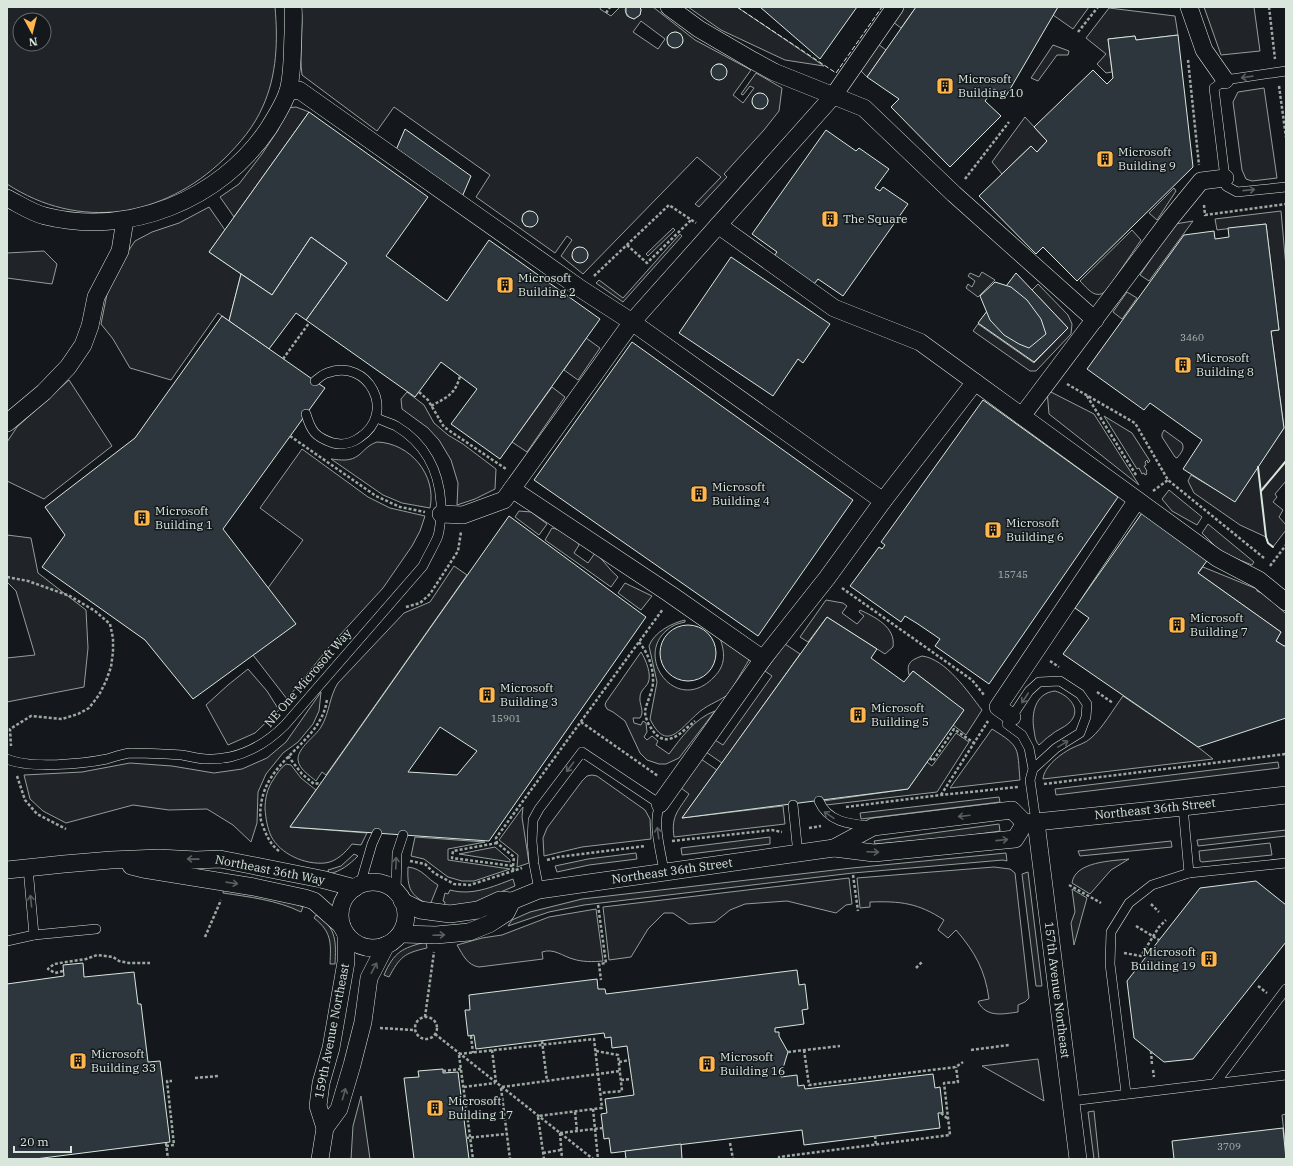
<svg xmlns="http://www.w3.org/2000/svg" width="1293" height="1166" font-family="'IBM Plex Serif',serif">
<style>
.green{fill:#202428;stroke:#939e99;fill-rule:evenodd}
.building{fill:#2c363c;stroke:#d8e6dc;fill-rule:evenodd}
.lines{fill:none;stroke-linecap:round;stroke-linejoin:round}
.lane-casing{stroke:#d8e6dc;stroke-width:10}
.street-casing{stroke:#d8e6dc;stroke-width:18}
.path{stroke:#9da8a2;stroke-width:2.5;stroke-dasharray:3 2;stroke-linecap:butt}
.lane{stroke:#14181c;stroke-width:9}
.street{stroke:#14181c;stroke-width:17}
.fence{stroke:#d8e6dc;stroke-width:1;stroke-dasharray:5 2;stroke-linecap:butt}
.wall{stroke:#d8e6dc;stroke-width:2}
.oneway{stroke:#59605f}
.labels{text-anchor:middle;stroke-width:3;stroke-linejoin:round;paint-order:stroke}
.number-label{font-size:10px;fill:#adbab4}
.poi-label{font-size:12px;fill:#d8e6dc;stroke:#14181c;text-anchor:start}
.street-label{font-size:12px;fill:#d8e6dc;stroke:#14181c}
</style>
<rect width="100%" height="100%" fill="#14181c"/>
<g class="green">
<path d="M7 7H275C278 40 277 75 263 106 254 127 240 143 224 159 163 218 79 231 7 184ZM20 20H44V44H20Z"/>
<path d="M301 7H601L600 9 611 16 620 7H626L625 10 627 16 634 19 640 15 641 10 640 7H653L695 40 751 70 733 95 743 103 754 88 750 86 743 95 741 94 756 73 782 88 779 111 764 130 724 174 727 177 699 207 695 204 721 177 697 157 583 274 561 256 572 240 567 236 555 253 476 197 490 175 394 107 377 131 302 75C299 52 304 30 301 7ZM641 21 665 39 658 49 633 32ZM676 32 681 34 683 42 680 46 673 48 668 45 667 37 671 33ZM717 64H722L727 71 724 78 719 80 714 78 711 71 713 67ZM758 93 764 94 768 100 767 105 763 109 755 108 752 103 754 96ZM528 211C538 211 540 221 532 227L525 226 522 221 523 214ZM578 247 583 248 588 254 587 259 582 262 575 261 572 257 574 249Z"/>
<path d="M688 7H737L824 66 785 60 721 30Z"/>
<path d="M904 7H916L901 28 893 22Z"/>
<path d="M1058 7H1089L1073 29 1053 15Z"/>
<path d="M1204 7H1254L1260 51 1221 55Z"/>
<path d="M1109 8 1175 16 1178 35 1136 40 1135 36 1108 39 1112 72 1106 73 1097 64 1106 54 1086 38Z"/>
<path d="M878 44 886 50 867 77 861 71 862 64Z"/>
<path d="M1053 45 1069 51 1068 55H1057L1038 81 1031 78Z"/>
<path d="M1264 88 1277 178 1252 181 1246 179 1242 170 1233 102 1238 92Z"/>
<path d="M296 107 309 112 234 217 220 197 239 184 262 154 278 130 287 108Z"/>
<path d="M1025 117 1047 141 1037 152 1031 146 1002 174 992 162Z"/>
<path d="M1174 188 1176 191 1157 220 1149 213Z"/>
<path d="M209 207 225 230 209 252 241 274 229 321 218 313 171 380 130 368 113 339 101 324 107 294 123 259 135 241 152 232 179 223Z"/>
<path d="M1281 211 1286 267V481L1275 494 1277 497 1273 502 1283 510 1279 517 1286 525V530L1273 547 1268 543 1266 537 1240 525 1194 493 1188 481 1191 475 1235 501 1284 428 1271 331 1279 330 1266 224 1217 230 1215 219Z"/>
<path d="M1193 221 1149 281 1140 275 1175 224Z"/>
<path d="M673 228 675 230 648 256 646 254Z"/>
<path d="M1132 230 1141 240 1107 290C1096 301 1088 289 1080 281Z"/>
<path d="M680 234 682 236 623 302 596 283 599 280 623 298Z"/>
<path d="M44 251 57 264 52 284 7 278V253Z"/>
<path d="M982 272 995 280 978 297 966 288 968 284 972 287 975 281 968 276 970 273 979 277Z"/>
<path d="M1038 284 1068 315 1072 324 1071 334 1036 371H1030L973 331 978 324 1034 363 1068 328 1032 290Z"/>
<path d="M1127 292 1137 298 1122 319 1113 312Z"/>
<path d="M586 338 600 348 578 380 564 370Z"/>
<path d="M69 380 112 446 44 499 7 481V442L17 427Z"/>
<path d="M552 387 565 397 527 452 512 442Z"/>
<path d="M1047 390 1094 414 1139 485 1049 414Z"/>
<path d="M407 392 424 405 434 423 448 435 463 444 496 469 495 489 475 499 457 505 458 483 451 460 439 440 428 428 402 409 401 399Z"/>
<path d="M1104 416 1132 433 1150 461 1148 463 1147 460 1145 462 1146 465 1144 466 1147 471 1146 472 1147 474 1145 475 1144 473 1142 474 1139 468 1137 469Z"/>
<path d="M1164 430 1182 443C1185 449 1181 453 1177 458L1175 457 1162 437V434Z"/>
<path d="M377 442C410 443 437 475 430 508L402 503 383 495 331 459C341 460 350 462 359 455 365 450 368 445 377 442Z"/>
<path d="M302 449 368 497 390 508 425 516 420 531 412 546 383 588 329 647 287 699 253 655 268 588 303 540 260 508Z"/>
<path d="M1169 490 1202 517 1197 525 1172 511 1162 499Z"/>
<path d="M519 511 531 512 547 524 539 535 515 517Z"/>
<path d="M1208 524 1254 562 1252 565 1222 553 1202 533Z"/>
<path d="M552 528C567 532 572 530 579 545L574 553 588 563 595 553C604 560 609 570 618 577L611 587 545 540Z"/>
<path d="M7 535 31 538 38 573 86 610 88 648 84 687 7 702V658L35 655 16 591 7 582Z"/>
<path d="M454 566 467 575 326 775 322 772 316 781C309 775 299 769 298 760 297 748 316 736 321 727 330 712 329 697 338 683L404 613 430 602Z"/>
<path d="M1203 567 1257 589V591L1266 595 1286 614V646H1284L1276 641 1281 632 1198 573Z"/>
<path d="M625 583 652 596 641 610 618 593Z"/>
<path d="M826 600 843 603 847 606 842 613 857 624 864 616 859 612 860 610C875 617 896 627 893 647L885 654 827 617 808 642 800 637Z"/>
<path d="M685 620V622C681 623 676 624 673 626 629 651 675 718 714 677 726 665 725 653 720 638L751 657C745 665 732 691 726 696 717 702 705 706 697 714 679 730 666 752 650 719L657 682 649 646C654 632 672 623 685 620Z"/>
<path d="M785 644 800 654 722 763 706 752 715 740 723 745 772 676 765 671Z"/>
<path d="M641 652C646 660 652 675 648 683 646 687 640 691 640 697 639 705 645 711 640 718H633L634 723 641 725 643 721 646 723 647 732 644 737 647 740 652 736 658 741 656 745 669 754C681 738 695 718 715 711L679 758 666 764H659L647 760 640 753 625 721 613 712 607 709 605 705 606 702Z"/>
<path d="M922 656C946 659 968 692 982 710L966 735 953 725 963 710 913 671 909 675C906 663 911 660 922 656Z"/>
<path d="M248 669 267 691 279 710 255 733 228 745 206 705 228 685Z"/>
<path d="M1055 691C1069 695 1083 710 1069 723 1064 728 1056 730 1051 735 1046 738 1043 742 1039 745 1035 741 1035 736 1034 730 1031 714 1035 693 1055 691Z"/>
<path d="M321 692 319 711 313 724 298 742 283 753 266 774 258 792 257 823 251 842 233 825 207 809 169 810 133 805 66 823 43 811 30 799 24 775 82 772 130 763 172 766 214 773 242 769 267 758 286 742Z"/>
<path d="M1123 696 1198 747 1213 759 1043 779C1044 766 1062 753 1072 748 1078 745 1086 743 1091 738 1102 729 1114 708 1123 696Z"/>
<path d="M992 729C1021 747 1017 747 1020 780L950 788Z"/>
<path d="M956 733 969 742 937 792 826 805 823 801 908 789 927 762 932 766Z"/>
<path d="M701 759 717 770 682 818 783 806 785 824 674 837C671 816 678 811 689 794L681 788Z"/>
<path d="M1278 762 1279 768 1056 795 1055 789Z"/>
<path d="M286 764 291 765 301 778 316 790 290 827 367 833 361 845 352 844C346 852 336 862 325 863 305 865 280 854 271 836 267 827 266 819 265 809 265 799 267 789 273 780 277 774 280 768 286 764Z"/>
<path d="M592 775 597 776 645 810 650 819 651 839 582 847 544 856 543 838 547 828 582 781 587 776Z"/>
<path d="M999 797 1000 802 861 819 860 813Z"/>
<path d="M523 807 522 817 529 863 517 867 518 855 499 840Z"/>
<path d="M999 824 1000 831 957 837 875 844 874 841Z"/>
<path d="M1286 830V836L1198 846 1197 840Z"/>
<path d="M415 837 485 842 448 849V860L510 869 474 881H462L448 877 424 859 411 856Z"/>
<path d="M770 837V844L682 855 681 848Z"/>
<path d="M1171 841 1172 847 1080 856 1078 851Z"/>
<path d="M1270 843 1272 855 1202 862 1200 861 1199 851Z"/>
<path d="M495 847 510 860V862L459 854Z"/>
<path d="M636 853 637 859 589 865 557 872 555 866 588 859Z"/>
<path d="M1006 853 1007 861 1003 860 853 873 584 905 549 912 508 926 512 920 530 912 582 899 852 868Z"/>
<path d="M354 854 358 856C349 865 341 871 329 874L328 870 341 866Z"/>
<path d="M1129 859 1111 870 1090 894 1072 883C1075 861 1113 861 1129 859Z"/>
<path d="M408 867C423 869 426 878 438 885L430 905C410 896 407 888 408 867Z"/>
<path d="M994 867 1010 869 1015 873 1029 998 1025 1002 1018 1005V1012C1003 1014 987 1018 978 1002L979 1001 989 999C985 970 975 952 956 930L948 938 938 930 944 920C918 903 901 901 870 902V907L860 908 857 878Z"/>
<path d="M1028 872 1042 986H1036L1022 874Z"/>
<path d="M849 878 852 904 846 905 836 913 787 901 745 904 730 910 715 922 689 924 673 913H664L648 929 631 957 609 960 603 907Z"/>
<path d="M513 879 515 886 469 905 444 907 445 902 443 901 445 893 448 894 450 890C472 896 492 887 513 879Z"/>
<path d="M223 889 291 902 303 907 301 912C277 900 249 897 223 893Z"/>
<path d="M1072 889 1087 898 1074 945 1071 923 1075 912Z"/>
<path d="M596 909 603 961C593 962 582 962 573 959 562 956 554 948 542 952L543 959 479 967C467 965 463 955 457 945L482 938 502 935 549 917Z"/>
<path d="M316 915C337 927 336 943 335 964H330C331 943 332 932 314 918Z"/>
<path d="M426 942 427 948C404 953 400 957 389 977L384 975C394 952 402 948 426 942Z"/>
<path d="M1038 1059 1044 1101 982 1066Z"/>
<path d="M361 1096 370 1159H351L353 1126Z"/>
<path d="M1094 1111 1099 1159H1094L1088 1112Z"/>
<path d="M1286 1114V1151L1282 1115Z"/>
</g>
<g class="building">
<path d="M626 7H640L641 10 640 15 634 19 629 17 626 13Z"/>
<path d="M760 7H857L820 59Z"/>
<path d="M916 7H1058L1006 96 994 89 985 101 1001 116 950 167 891 107 899 99 867 77Z"/>
<circle cx="675" cy="40" r="8"/>
<path d="M1178 35 1193 167 1077 281 1043 247 1036 254 979 196 1031 146 1037 152 1047 141 1034 127 1093 70 1107 84 1113 78 1108 39 1135 36 1136 40Z"/>
<circle cx="719" cy="72" r="8"/>
<circle cx="760" cy="101" r="8"/>
<path d="M309 112 428 197 386 256 447 301 489 240 600 319 500 459 451 424 477 389 441 362 415 397 306 320 347 263 311 237 272 295 209 252Z"/>
<path d="M405 129 471 176 462 197 396 150Z"/>
<path d="M826 130 856 151 859 148 889 169 875 188 880 191 883 187 908 204 843 296 818 279 814 284 774 256 777 252 752 234Z"/>
<circle cx="530" cy="219" r="8"/>
<path d="M1266 224 1279 330 1271 331 1284 428 1235 502 1183 469 1202 440 1150 403 1144 410 1087 369 1184 235 1214 231 1215 239 1229 237 1228 228Z"/>
<path d="M311 237 347 263 306 320 296 313 269 349 229 321 241 274 272 295Z"/>
<circle cx="580" cy="255" r="8"/>
<path d="M731 257 830 324 803 363 798 359 773 396 679 333Z"/>
<path d="M1016 273 1068 328 1034 362 978 323Z"/>
<path d="M995 282 1011 287 1027 300 1041 319 1046 334 1029 348 1019 344 1004 335 990 320 980 296Z"/>
<path d="M222 316 325 388 223 529 296 624 193 699 145 640 42 567 65 535 45 507 135 438Z"/>
<path d="M632 342 853 500 758 636 534 480Z"/>
<path d="M983 400 1118 497 989 684 935 646 940 639 918 624 905 616 901 622 850 586 879 547 882 549 885 545 881 542Z"/>
<path d="M1142 513 1209 558 1198 573 1281 632 1276 641 1284 646H1286V718L1198 747 1063 654 1089 618 1075 608Z"/>
<path d="M509 516 646 617 489 841 290 827ZM440 727 477 751 457 775 408 772Z"/>
<path d="M827 617 877 649 871 658 904 682 913 671 964 710 908 789 682 818Z"/>
<circle cx="688" cy="653" r="28"/>
<path d="M1256 881 1286 905V942L1193 1059 1164 1062 1134 1038 1127 981 1200 888Z"/>
<path d="M83 963 84 977 134 972 138 1004H141L148 1062 160 1061 170 1142 35 1159H7V984L64 976 63 965Z"/>
<path d="M797 970 799 985 805 984 808 1009 802 1010 804 1024 775 1028V1032H779V1036L788 1052 783 1068V1072L781 1073V1077L797 1075 798 1086 804 1085 805 1089 933 1074 935 1088 940 1087 943 1113H938L940 1128 804 1145 802 1130 611 1153 609 1138 604 1139 601 1114 607 1113 605 1099 634 1095 627 1046 612 1048 611 1037 605 1038 604 1033 476 1049 474 1035 468 1036 465 1010H470L469 995 597 979 598 989H605L606 994Z"/>
<path d="M443 1069V1073L458 1072 469 1159H414L404 1078 419 1077 418 1071Z"/>
<path d="M1283 1128 1286 1159H1174L1172 1141Z"/>
<path d="M681 1144 682 1159H626L625 1151Z"/>
</g>
<g class="lines">
<g class="lane-casing">
<g id="lane">
<path d="M1286 71 1225 80 1214 88 1226 186 1237 192 1286 187"/>
<path d="M306 414C311 431 315 437 333 443 342 445 352 443 359 438 398 413 368 357 327 373 323 374 319 378 315 381"/>
<path d="M7 759C30 769 82 764 107 759 114 757 122 754 130 753 147 753 165 754 182 755 187 756 192 757 197 758 208 760 220 759 230 757 252 752 269 741 285 725L423 566C427 557 434 546 438 536 441 525 441 514 441 503 439 471 425 443 396 426 390 423 383 421 377 418"/>
<path d="M1033 769 1056 748 1080 733 1086 717 1087 704 1080 694 1060 681 1039 682 1029 691 1007 724 1022 735 1029 748 1033 769 1030 780 1036 822"/>
<path d="M819 801C828 822 849 824 869 826"/>
<path d="M793 805 798 854"/>
<path d="M1183 807 1189 873"/>
<path d="M28 868 34 935"/>
<path d="M360 885 372 844 377 833"/>
<path d="M539 890 534 864 532 841 533 820 539 809 582 752 660 804C652 825 661 850 664 872"/>
<path d="M396 892 397 853 403 835"/>
<path d="M7 941 34 935 96 929"/>
<path d="M1216 1082 1286 989"/>
<path d="M1126 1093 1110 964 1111 932 1129 903 1152 885 1189 873 1286 863"/>
<path d="M1071 1101 1286 1075"/>
</g>
</g>
<g class="street-casing">
<g id="street">
<path d="M669 7 699 29 752 60 774 72 864 108 954 194 1095 320"/>
<path d="M1189 7 1204 50 1225 80"/>
<path d="M288 92 299 90 581 289 632 322 883 501"/>
<path d="M7 198C19 204 32 213 45 216 129 237 220 200 268 129 275 118 284 104 288 91 293 73 292 53 293 34 293 25 294 16 293 7"/>
<path d="M718 225 834 308 920 342 975 382"/>
<path d="M1022 416 1170 219 1201 181 1225 178"/>
<path d="M7 423 44 392 68 367 83 345 90 326 96 297 120 251 125 220"/>
<path d="M512 489 670 594 763 659"/>
<path d="M441 514 463 515 504 500 632 322 834 95 895 7"/>
<path d="M1012 717 998 707 1137 500"/>
<path d="M660 804 763 659 827 578 883 501 975 382 1217 558 1259 580 1286 602"/>
<path d="M1036 822 1078 1159"/>
<path d="M1026 823 1183 807 1286 795"/>
<path d="M834 848 873 827 1012 810 1025 823"/>
<path d="M131 866 143 869 254 887 305 898 314 901 342 926"/>
<path d="M7 870 64 864 111 860 159 858 196 860 220 859 321 879 355 888"/>
<circle cx="373" cy="915" r="33"/>
<path d="M402 901 420 910 450 914 478 910 500 900 512 901 539 890 834 848 874 853 1015 839 1025 823"/>
<path d="M401 934 436 935 469 932 489 924 506 913 512 901"/>
<path d="M325 1128 318 1106 321 1083 331 1048 346 962V934"/>
<path d="M320 1159 325 1128 339 1109 352 1065 363 1022 369 978 386 945"/>
</g>
</g>
<g class="path">
<path d="M1269 7 1275 59"/>
<path d="M606 13 610 7"/>
<path d="M1078 32 1098 7"/>
<path d="M1188 60 1199 165"/>
<path d="M1279 86 1286 137"/>
<path d="M965 179 1009 122"/>
<path d="M1204 205 1205 215 1286 204"/>
<path d="M627 245 647 263 691 220"/>
<path d="M594 276 669 205 696 223"/>
<path d="M283 359 309 323"/>
<path d="M1067 384 1135 423 1168 480 1264 558"/>
<path d="M419 392 428 400 444 427 506 469"/>
<path d="M1087 396 1136 475"/>
<path d="M431 406C447 397 455 395 460 376"/>
<path d="M290 436 376 496 400 507 425 512"/>
<path d="M1153 491 1168 480"/>
<path d="M1270 566 1286 545"/>
<path d="M7 577 28 581 70 596 95 611 110 624 113 638V652L111 667 106 681 99 695 89 708 78 714 62 719 31 716 10 729 11 746"/>
<path d="M842 588 972 680 984 695"/>
<path d="M406 607 420 603 430 594 458 551 461 532"/>
<path d="M639 642C647 652 653 665 653 679 654 689 647 701 645 711 645 717 648 724 651 728 666 752 681 732 695 721"/>
<path d="M1050 661 1059 667"/>
<path d="M1097 692 1113 703"/>
<path d="M581 722 658 776"/>
<path d="M288 756 302 774 314 784 321 783"/>
<path d="M930 758 933 761 954 729 974 743"/>
<path d="M17 776 25 800 37 814 66 829"/>
<path d="M1044 784 1286 754"/>
<path d="M941 795 988 721"/>
<path d="M846 807 941 795 1018 787"/>
<path d="M809 828 821 826"/>
<path d="M672 841 772 830 782 832"/>
<path d="M497 843 453 851 452 858 513 866V872"/>
<path d="M279 851C271 845 267 837 263 826 259 818 260 809 262 799 271 757 322 741 327 699"/>
<path d="M547 860 558 857 645 846"/>
<path d="M410 861 425 864 434 873 454 884 470 885 522 868"/>
<path d="M513 866 514 857 497 843 496 838 663 609"/>
<path d="M853 875 858 911"/>
<path d="M1069 885 1101 903"/>
<path d="M1151 904 1159 912"/>
<path d="M598 905 606 963 599 964 601 980"/>
<path d="M1136 926 1159 940"/>
<path d="M205 937 221 900"/>
<path d="M1124 953 1141 956 1159 927 1166 920"/>
<path d="M916 968 922 962"/>
<path d="M63 971 55 973 48 969 54 964 86 959 97 955 113 957 119 961 129 963H150"/>
<path d="M1258 986 1267 993"/>
<circle cx="426" cy="1028" r="11"/>
<path d="M425 1017 434 952"/>
<path d="M380 1028 414 1030"/>
<path d="M435 1034 593 1159"/>
<path d="M471 1036 473 1053"/>
<path d="M542 1041 547 1081"/>
<path d="M492 1050 496 1082"/>
<path d="M804 1050 809 1085 956 1067 963 1062"/>
<path d="M971 1050 1009 1045"/>
<path d="M596 1051 618 1055 622 1091 601 1093"/>
<path d="M1151 1051 1152 1065"/>
<path d="M788 1052 840 1046"/>
<path d="M459 1054 594 1039 602 1108 538 1116"/>
<path d="M459 1055 473 1159"/>
<path d="M619 1062 630 1060"/>
<path d="M1153 1070 1154 1077"/>
<path d="M443 1071 461 1069"/>
<path d="M195 1078 218 1076"/>
<path d="M621 1080 632 1079"/>
<path d="M464 1087 495 1083"/>
<path d="M502 1087 620 1071"/>
<path d="M501 1088 510 1159"/>
<path d="M593 1109 598 1159"/>
<path d="M575 1112 577 1131"/>
<path d="M941 1113 948 1119"/>
<path d="M538 1117 544 1159"/>
<path d="M560 1133 603 1128"/>
<path d="M560 1133 562 1159"/>
<path d="M875 1136 876 1145"/>
<path d="M466 1138 507 1134"/>
<path d="M166 1143 168 1159"/>
<path d="M730 1143 733 1159"/>
<path d="M166 1146 174 1145 167 1081H172"/>
<path d="M543 1153 561 1150"/>
<path d="M779 1159V1157L950 1135 944 1083 958 1082 956 1067"/>
</g>
<use href="#lane" class="lane"/>
<use href="#street" class="street"/>
<path class="fence" d="M737 7 836 73 882 7"/>
<g class="wall">
<path d="M1258 467 1266 537 1268 543 1273 547"/>
<path d="M1261 491 1286 461"/>
</g>
</g>
<defs><path id="oneway-shaft" d="M-6 0H5M1.5-3L5.5 0L1.5 3" fill="none" stroke-width="1.6" stroke-linecap="round" stroke-linejoin="round"/></defs>
<g class="oneway">
<use href="#oneway-shaft" transform="translate(1247 77) rotate(172)"/>
<use href="#oneway-shaft" transform="translate(1249 190) rotate(-6)"/>
<use href="#oneway-shaft" transform="translate(1025 698) rotate(123)"/>
<use href="#oneway-shaft" transform="translate(1063 744) rotate(-31)"/>
<use href="#oneway-shaft" transform="translate(570 767) rotate(127)"/>
<use href="#oneway-shaft" transform="translate(829 815) rotate(-146)"/>
<use href="#oneway-shaft" transform="translate(964 816) rotate(173)"/>
<use href="#oneway-shaft" transform="translate(658 833) rotate(-98)"/>
<use href="#oneway-shaft" transform="translate(1002 840) rotate(-6)"/>
<use href="#oneway-shaft" transform="translate(873 852) rotate(2)"/>
<use href="#oneway-shaft" transform="translate(193 859) rotate(-179)"/>
<use href="#oneway-shaft" transform="translate(396 863) rotate(-88)"/>
<use href="#oneway-shaft" transform="translate(232 883) rotate(8)"/>
<use href="#oneway-shaft" transform="translate(31 901) rotate(-96)"/>
<use href="#oneway-shaft" transform="translate(439 935) rotate(-2)"/>
<use href="#oneway-shaft" transform="translate(374 968) rotate(-62)"/>
<use href="#oneway-shaft" transform="translate(344 1094) rotate(-74)"/>
</g>
<defs>
<g id="building-square" transform="scale(0.9)"><rect x="-9" y="-9" width="18" height="18" rx="4" fill="#ffb74d" stroke="#14181c"/><path d="M-4-6H4V6H1V3H-1V6H-4ZM-2.5-4.3h1.7v1.8h-1.7ZM.8-4.3h1.7v1.8H.8ZM-2.5-1h1.7V.8h-1.7ZM.8-1h1.7V.8H.8Z" fill="#111"/></g>
</defs>
<g fill-rule="evenodd">
<use href="#building-square" x="945" y="86"/>
<use href="#building-square" x="1105" y="159"/>
<use href="#building-square" x="830" y="219"/>
<use href="#building-square" x="505" y="285"/>
<use href="#building-square" x="1183" y="365"/>
<use href="#building-square" x="699" y="494"/>
<use href="#building-square" x="142" y="518"/>
<use href="#building-square" x="993" y="530"/>
<use href="#building-square" x="1177" y="625"/>
<use href="#building-square" x="487" y="695"/>
<use href="#building-square" x="858" y="715"/>
<use href="#building-square" x="1209" y="959"/>
<use href="#building-square" x="78" y="1061"/>
<use href="#building-square" x="707" y="1064"/>
<use href="#building-square" x="435" y="1108"/>
</g>
<g class="labels">
<g class="number-label">
<text x="1192" y="341">3460</text>
<text x="1013" y="578">15745</text>
<text x="506" y="722">15901</text>
<text x="1229" y="1150">3709</text>
</g>
<g class="poi-label">
<text x="958" y="83">Microsoft<tspan x="958" dy="14">Building 10</tspan></text>
<text x="1118" y="156">Microsoft<tspan x="1118" dy="14">Building 9</tspan></text>
<text x="843" y="223">The Square</text>
<text x="518" y="282">Microsoft<tspan x="518" dy="14">Building 2</tspan></text>
<text x="1196" y="362">Microsoft<tspan x="1196" dy="14">Building 8</tspan></text>
<text x="712" y="491">Microsoft<tspan x="712" dy="14">Building 4</tspan></text>
<text x="155" y="515">Microsoft<tspan x="155" dy="14">Building 1</tspan></text>
<text x="1006" y="527">Microsoft<tspan x="1006" dy="14">Building 6</tspan></text>
<text x="1190" y="622">Microsoft<tspan x="1190" dy="14">Building 7</tspan></text>
<text x="500" y="692">Microsoft<tspan x="500" dy="14">Building 3</tspan></text>
<text x="871" y="712">Microsoft<tspan x="871" dy="14">Building 5</tspan></text>
<text x="1196" y="956" text-anchor="end">Microsoft<tspan x="1196" dy="14">Building 19</tspan></text>
<text x="91" y="1058">Microsoft<tspan x="91" dy="14">Building 33</tspan></text>
<text x="720" y="1061">Microsoft<tspan x="720" dy="14">Building 16</tspan></text>
<text x="448" y="1105">Microsoft<tspan x="448" dy="14">Building 17</tspan></text>
</g>
<g class="street-label">
<text transform="translate(308 678) rotate(-49)" y="4">NE One Microsoft Way</text>
<text transform="translate(1155 809) rotate(-6)" y="4">Northeast 36th Street</text>
<text transform="translate(270 870) rotate(11)" y="4">Northeast 36th Way</text>
<text transform="translate(672 871) rotate(-8)" y="4">Northeast 36th Street</text>
<text transform="translate(1057 990) rotate(83)" y="4">157th Avenue Northeast</text>
<text transform="translate(332 1031) rotate(-79)" y="4">159th Avenue Northeast</text>
</g>
</g>
<rect width="1293" height="1166" fill="none" stroke="#d8e6dc" stroke-width="16"/>
<g transform="translate(32 32) rotate(173)"><circle r="19" fill="#14181c" stroke="#626a69"/>
<path d="M0-3L7 15L0 10L-7 15Z" fill="#ffb74d"/>
<text y="-6" font-size="11" font-weight="bold" text-anchor="middle" fill="#d8e6dc">N</text>
</g>
<path d="M14 1146v6h57v-6" fill="none" stroke="#d8e6dc" stroke-width="2"/>
<text x="20" y="1146" font-size="12" fill="#d8e6dc" stroke="#14181c" stroke-width="3" paint-order="stroke">20 m</text>
</svg>
